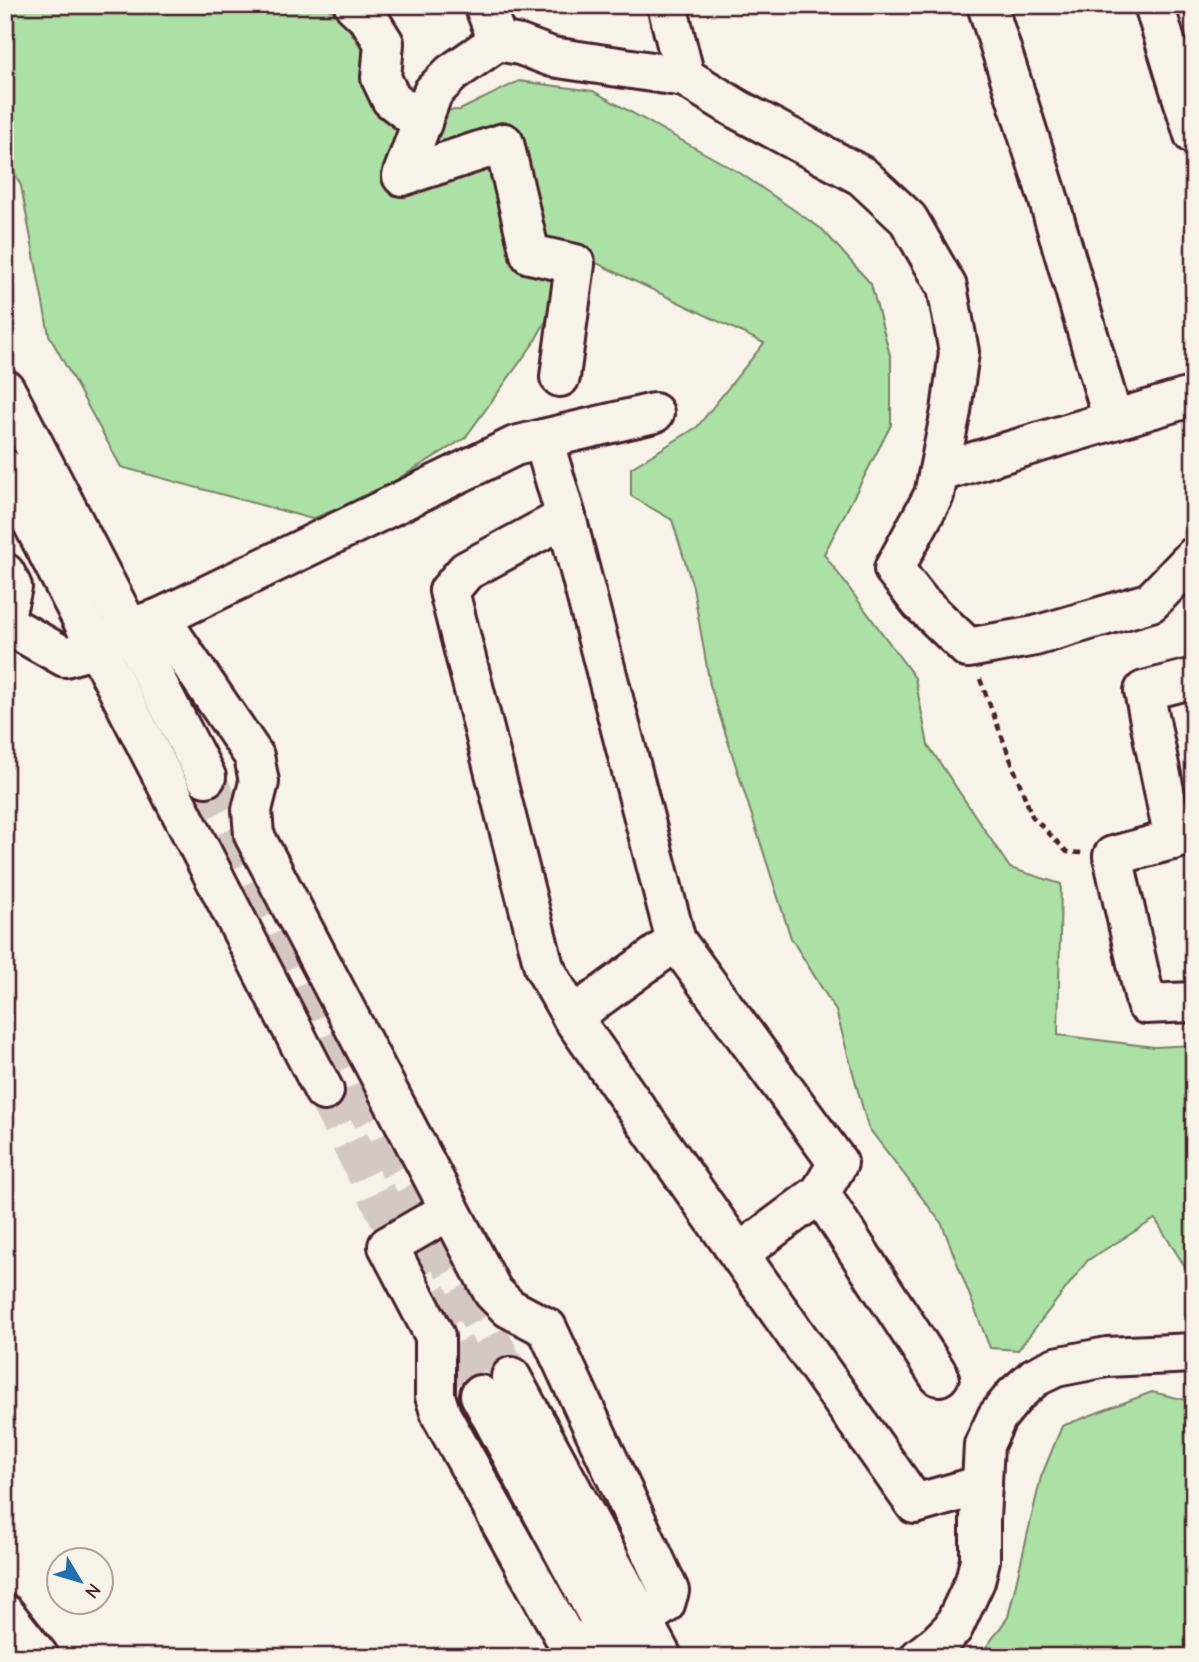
<svg xmlns="http://www.w3.org/2000/svg" width="1199" height="1662" font-family="'Comic Neue',sans-serif">
<style>
.green{fill:#abe1a4;stroke:#7a8068;stroke-width:2}
.lines{fill:none;stroke-linecap:round;stroke-linejoin:round}
.minor-tunnel{stroke:#d4c9c2;stroke-width:38;stroke-dasharray:38 19;stroke-linecap:butt}
.minor-casing{stroke:#4a1f2b;stroke-width:44}
.path{stroke:#4a1f2b;stroke-width:4.5;stroke-dasharray:7 5;stroke-linecap:butt}
.minor{stroke:#f7f3e8;stroke-width:38}
</style>
<rect width="100%" height="100%" fill="#f7f3e8"/>
<filter id="ink" filterUnits="userSpaceOnUse"><feTurbulence type="fractalNoise" baseFrequency=".0143" numOctaves="2"/><feDisplacementMap in="SourceGraphic" scale="14" xChannelSelector="R" yChannelSelector="G"/><feConvolveMatrix kernelMatrix="1 2 1 2 8 2 1 2 1" color-interpolation-filters="sRGB"/></filter>
<g filter="url(#ink)">
<g class="green">
<path d="M5 5H323L342 19 384 82 408 111 460 110 519 81 593 91 740 173 823 230 871 284 891 359V425L824 554 915 678 928 745 1010 868 1061 884 1058 1035 1154 1047 1194 1045V1281L1155 1219 1088 1260 1018 1350 990 1348 942 1224 868 1127 836 1011 791 938 710 685 693 587 672 520 631 496V468L697 427 764 343 582 256 533 344 465 438 373 494 312 519 121 467 49 335 21 186 5 153Z"/>
<path d="M1152 1392 1194 1402V1657H979L1008 1617 1041 1477 1062 1426Z"/>
</g>
<g class="lines">
<g class="minor-tunnel">
<path d="M206 777 347 1072 511 1377"/>
<path d="M324 1091 480 1395"/>
</g>
<g class="minor-casing">
<g id="minor">
<path d="M354 5 369 19 384 43 381 78 391 99 422 123"/>
<path d="M484 5 498 41 520 45 552 57 685 77 737 109 862 176 908 219 947 287 959 352 951 411 934 495 894 569 920 602 968 648 1035 636 1151 602 1194 557"/>
<path d="M667 5 685 77"/>
<path d="M987 5 1047 194 1113 420"/>
<path d="M1154 5 1194 135"/>
<path d="M498 41 452 73 433 92 402 176 504 143 530 254 575 264 560 377"/>
<path d="M5 389 206 777"/>
<path d="M654 413 543 439 566 517 676 941"/>
<path d="M5 469 324 1091"/>
<path d="M940 472 1194 396"/>
<path d="M566 517 466 571 449 591 544 967 572 1017 915 1504 982 1485"/>
<path d="M5 573 12 587 5 616"/>
<path d="M160 618 515 446 543 439"/>
<path d="M5 623 65 657 97 648 129 628 160 618 254 756 259 782 252 810 254 835 493 1292 509 1308 547 1328 669 1591 665 1604 642 1619"/>
<path d="M1194 834 1113 856 1146 1004 1194 1002"/>
<path d="M1174 840 1144 691 1194 678"/>
<path d="M572 1017 676 941 838 1163 820 1193"/>
<path d="M450 1210 388 1246 435 1336V1396L441 1415 563 1634C582 1649 588 1645 609 1635"/>
<path d="M740 1253 820 1193 939 1376"/>
<path d="M511 1377 662 1657"/>
<path d="M480 1395 620 1657"/>
<path d="M5 1614 39 1657"/>
<path d="M920 1657 938 1643 953 1628 975 1581 980 1560V1519L984 1445 997 1417 1015 1395 1035 1377 1056 1367 1107 1357 1194 1353"/>
</g>
</g>
<path class="path" d="M980 679 1032 816 1067 852 1082 853"/>
<use href="#minor" class="minor"/>
</g>
</g>
<rect width="1199" height="1662" fill="none" stroke="#f7f3e8" stroke-width="28"/>
<rect x="14" y="14" width="1171" height="1634" fill="none" stroke="#4a1f2b" stroke-width="2.5" filter="url(#ink)"/>
<g transform="translate(80 1581) rotate(128)"><circle r="33" fill="#f7f3e8" stroke="#b29e9c" stroke-width="2"/>
<path d="M0-5L12 26L0 18L-12 26Z" fill="#1f6fb2"/>
<text y="-10" font-size="19" font-weight="bold" text-anchor="middle" fill="#4a1f2b">N</text>
</g>
</svg>
